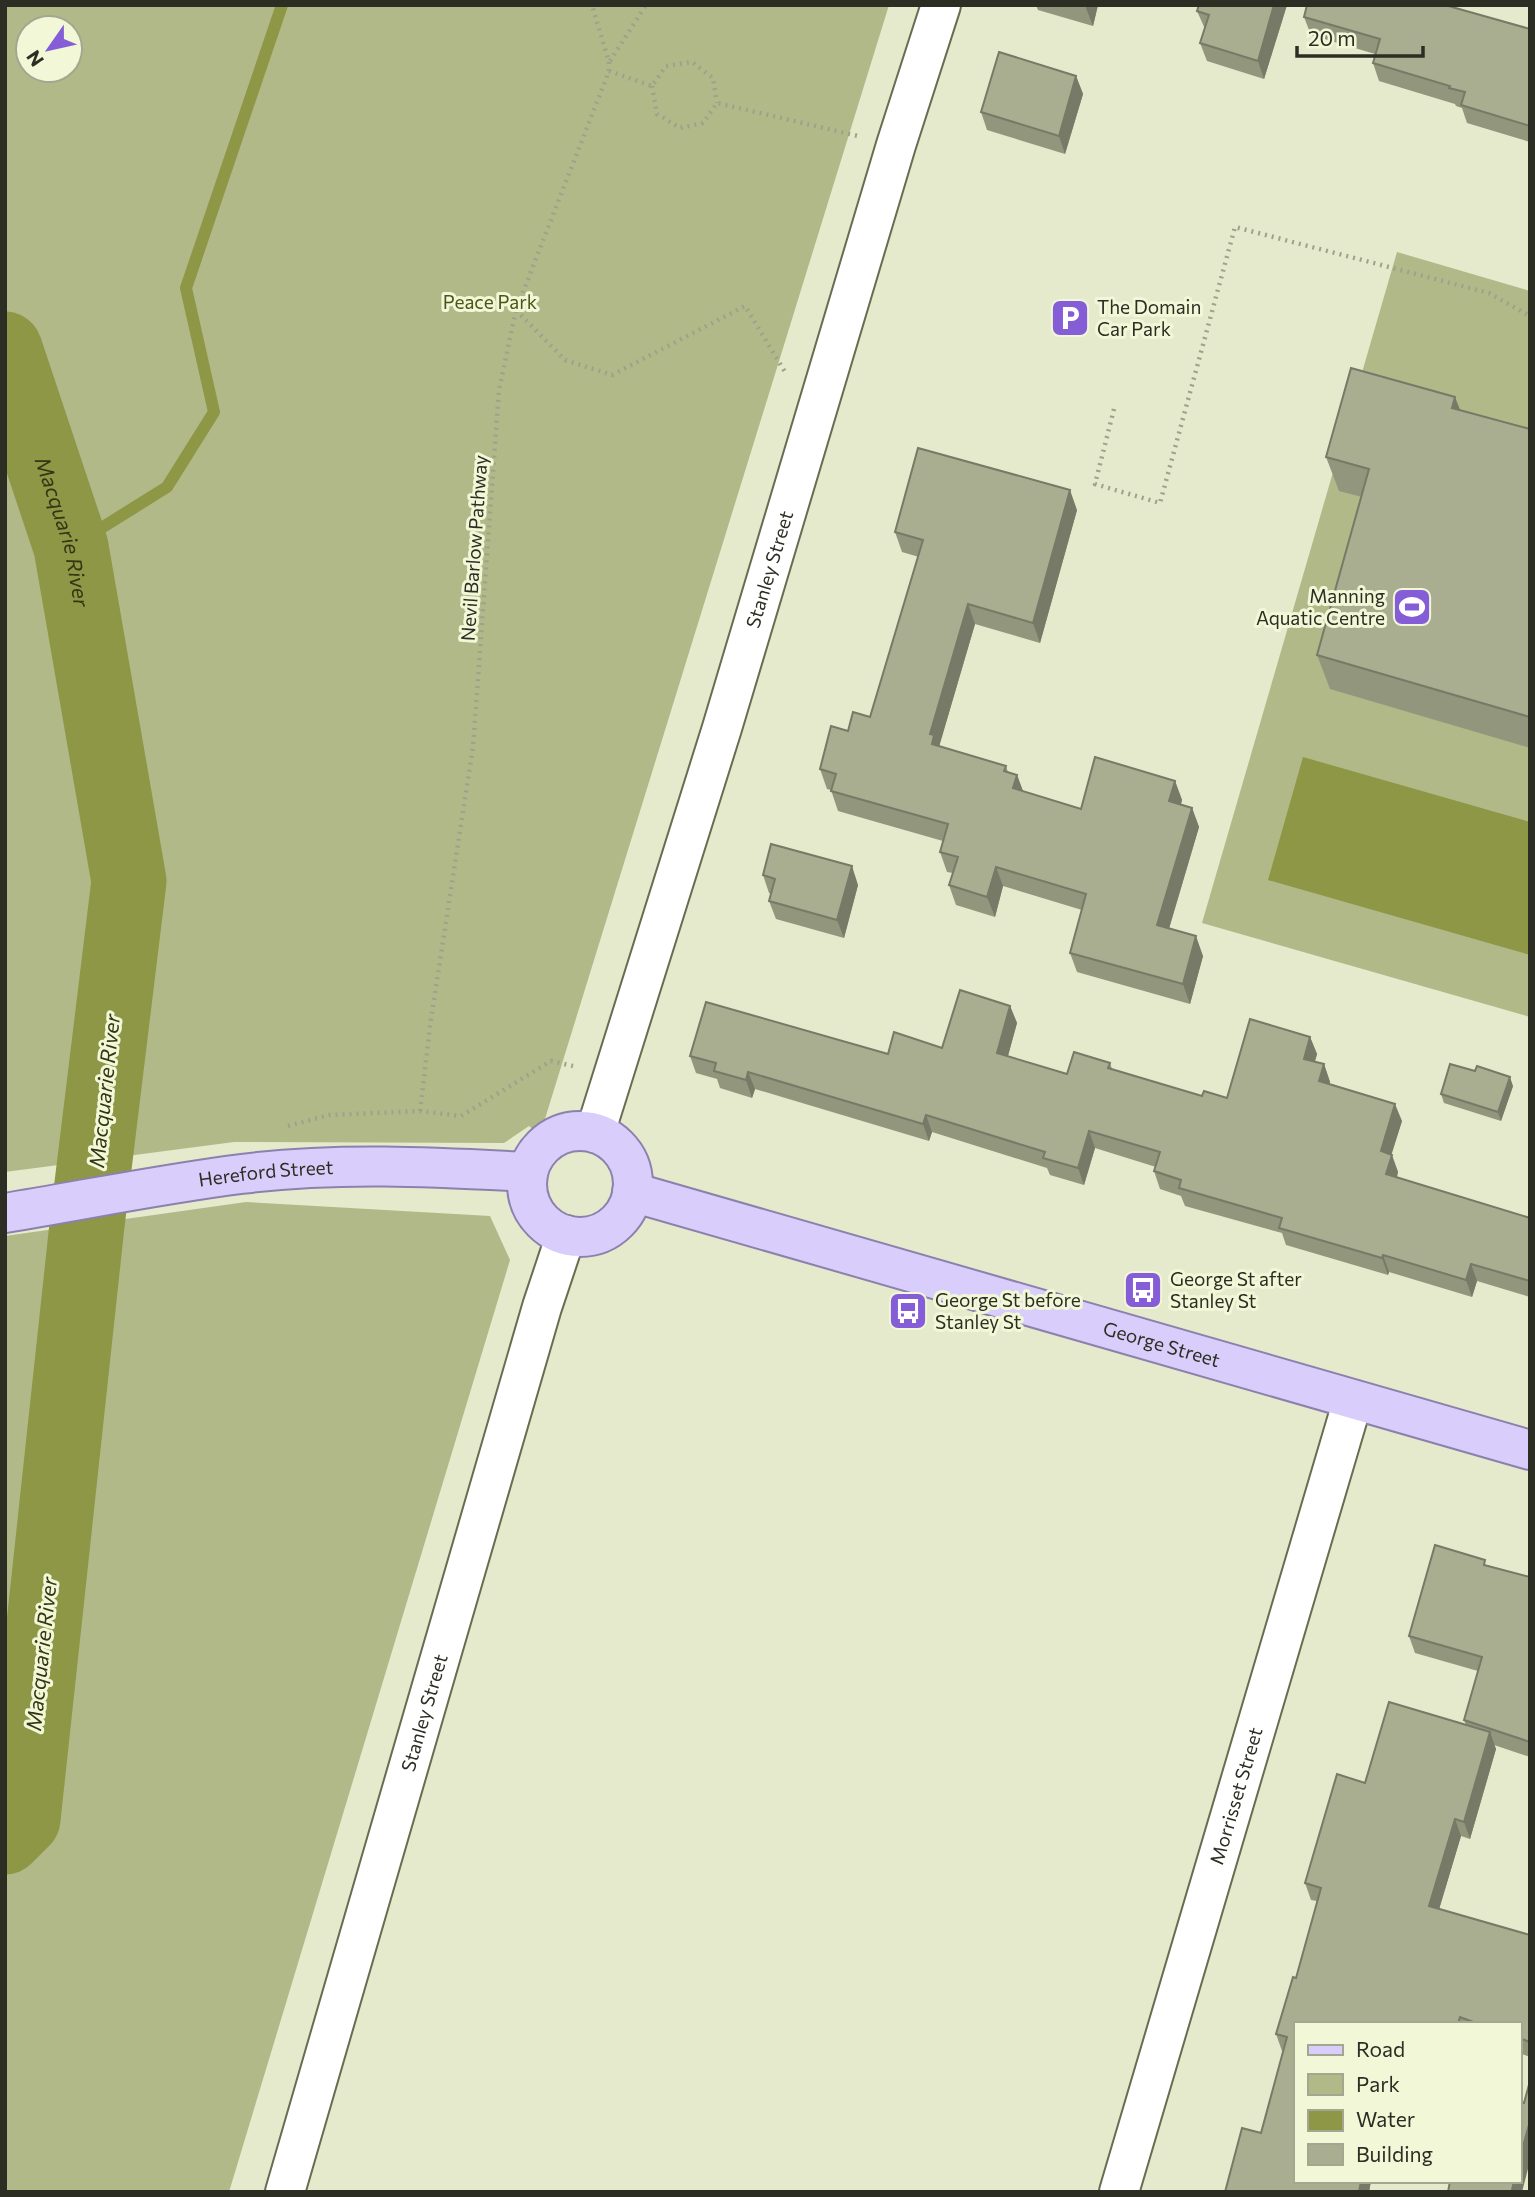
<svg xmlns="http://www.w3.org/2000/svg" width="1535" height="2197" font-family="Commissioner,sans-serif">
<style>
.green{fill:#b2b988;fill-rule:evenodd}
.water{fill:#8d9746}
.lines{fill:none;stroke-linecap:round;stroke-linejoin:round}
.stream{stroke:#8d9746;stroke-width:12}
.river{stroke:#8d9746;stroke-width:75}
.minor-casing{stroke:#686c51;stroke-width:42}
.major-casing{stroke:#8c81ad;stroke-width:42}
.path{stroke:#9ea28b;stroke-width:4.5;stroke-dasharray:2 5;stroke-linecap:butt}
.minor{stroke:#fff;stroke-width:38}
.major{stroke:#d9cefb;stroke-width:38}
.wall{fill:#91967d}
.shaded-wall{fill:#767a66}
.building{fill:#a9ae91;stroke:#767a66;stroke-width:2}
.labels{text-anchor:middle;stroke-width:6;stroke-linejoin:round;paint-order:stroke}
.park-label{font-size:19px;fill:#4e5418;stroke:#f2f7d8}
.poi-label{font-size:19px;fill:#2c2e23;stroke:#f2f7d8;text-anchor:start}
.street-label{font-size:19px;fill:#2c2e23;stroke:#f2f7d8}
.water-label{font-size:21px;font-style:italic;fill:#323613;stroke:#f2f7d8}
</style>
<rect width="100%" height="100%" fill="#e4eacb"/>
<g class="green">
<path d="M5 5H889L540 1135 529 1126 504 1143 234 1142 5 1172ZM28 28H70V70H28Z"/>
<path d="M1397 252 1530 291V1017L1202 923Z"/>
<path d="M246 1202 490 1216 510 1260 229 2192H5V1236Z"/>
</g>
<path class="water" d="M1303 757 1530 822V955L1268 880Z"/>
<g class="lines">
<path class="stream" d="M71 547 167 487 214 412 186 288 282 5"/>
<path class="river" id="s1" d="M5 349 71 547 129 881 87 1225 23 1819 5 1837"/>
<g class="minor-casing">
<g id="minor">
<path id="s2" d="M595 1133 722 728 896 145 941 5"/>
<path id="s3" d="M285 2192 542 1307 566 1235"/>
<path id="s4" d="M1119 2192 1353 1400"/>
</g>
</g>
<g class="major-casing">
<g id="major">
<circle cx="580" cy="1184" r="53"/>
<path id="s5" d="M632 1192 1530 1450"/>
<path id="s6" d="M5 1213C84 1200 162 1184 241 1174 337 1162 432 1167 528 1172"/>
</g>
</g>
<g class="path">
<path d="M610 61 646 5"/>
<path d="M609 71 652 86 666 66 692 62 713 78 717 103"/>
<path d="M652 86 657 114 680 128 703 123 717 103 858 136"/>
<path d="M516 310 565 360 612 375 745 306 785 372"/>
<path d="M1114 409 1095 484 1160 503 1235 227 1489 293 1530 316"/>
<path d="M420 1111 431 1019 473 747 499 390 516 310 609 71V62L592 5"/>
<path d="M288 1126 329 1115 420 1111 461 1116 551 1061 573 1066"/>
</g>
<use href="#minor" class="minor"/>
<use href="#major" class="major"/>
</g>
<g class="wall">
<path d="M1036 5H1098L1093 26 1038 10Z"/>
<path d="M1199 5H1287L1264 79 1207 61 1200 43 1205 29 1197 11Z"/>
<path d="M1304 17 1530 29V142L1467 123 1462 108 1456 106 1455 104 1379 81 1373 63 1375 54 1311 35Z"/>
<path d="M1076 76 1083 94 1065 154 987 130 981 112Z"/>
<path d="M1460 410 1530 429V748L1330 689 1317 655 1362 497 1339 491 1326 457Z"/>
<path d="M1077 510 1040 643 975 624 939 746 1006 766 1008 772 1017 775 1023 791 1081 809 1175 781 1182 800 1181 804 1192 808 1199 827 1169 929 1203 956 1190 1004 1077 972 1070 953 1082 910 1003 886 995 917 956 905 949 885 953 873 947 872 940 852 943 841 838 811 831 790 827 789 820 769 848 731 870 717 919 557 902 552 895 532Z"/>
<path d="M763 875 858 885 844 938 776 919 769 901 771 894 769 893Z"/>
<path d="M1010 1006 1017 1023 1008 1056 1067 1074 1110 1063 1112 1069 1202 1096 1227 1098 1310 1037 1317 1054 1315 1062 1324 1064 1330 1082 1329 1084 1402 1121 1391 1154 1398 1172 1397 1178 1530 1218V1297L1477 1281 1472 1297 1389 1272 1388 1275 1286 1245 1282 1233 1185 1206 1181 1196 1160 1189 1154 1171 1156 1167 1095 1148 1084 1185 1050 1175 1047 1168 932 1132 929 1141 755 1089 752 1098 720 1088 717 1079 696 1073 690 1056 888 1054 942 1048Z"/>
<path d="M1513 1086 1501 1121 1444 1103 1441 1094Z"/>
<path d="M1487 1565 1530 1577V1757L1494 1745 1496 1749 1470 1839 1461 1836 1439 1909 1530 1935V2057L1519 2053V2024H1295V2181H1371L1369 2192H1225L1261 2133 1283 2051H1282L1276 2034 1296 1978 1317 1901 1311 1900 1305 1883 1365 1783 1466 1725 1464 1720 1478 1671 1415 1653 1409 1636Z"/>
</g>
<g class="shaded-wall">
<path d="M1087 5H1098L1093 26 1086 8Z"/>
<path d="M1274 5H1287L1264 79 1258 61Z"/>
<path d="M1076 76 1083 94 1065 154 1059 136Z"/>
<path d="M1455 397 1468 430 1452 408Z"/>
<path d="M1070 490 1077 510 1040 643 1033 623Z"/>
<path d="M968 604 975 624 939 747 932 744 930 734Z"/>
<path d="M1017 775 1024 794 1013 788Z"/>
<path d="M1175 781 1182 800 1176 821 1169 801Z"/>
<path d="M1192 808 1199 827 1164 945 1157 925Z"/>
<path d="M852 866 858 885 844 938 837 920Z"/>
<path d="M996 867 1003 886 995 917 987 897Z"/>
<path d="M1196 936 1203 956 1190 1004 1183 984Z"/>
<path d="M1010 1006 1017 1023 1004 1070 997 1053Z"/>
<path d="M1310 1037 1317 1054 1310 1076 1304 1059Z"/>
<path d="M1324 1064 1330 1082 1325 1098 1319 1081Z"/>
<path d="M748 1072 755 1089 752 1098 746 1080Z"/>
<path d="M1510 1077 1513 1086 1501 1121 1498 1112Z"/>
<path d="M1395 1104 1402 1121 1387 1169 1381 1151Z"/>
<path d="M926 1115 932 1132 929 1141 923 1124Z"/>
<path d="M1089 1131 1095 1148 1084 1185 1078 1168Z"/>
<path d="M1392 1155 1398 1172 1392 1192 1386 1174Z"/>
<path d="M1383 1255 1389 1272 1388 1275 1382 1258Z"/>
<path d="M1471 1264 1477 1281 1472 1297 1466 1280Z"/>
<path d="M1490 1732 1496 1749 1470 1839 1464 1822Z"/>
<path d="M1455 1819 1461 1836 1435 1923 1429 1906Z"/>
<path d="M1530 2121V2161L1522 2192H1512L1514 2181H1519V2161Z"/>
<path d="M1361 2181H1371L1369 2192H1359Z"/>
</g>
<g class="building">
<path d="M1199 5H1274L1258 61 1200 43 1209 15 1197 11Z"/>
<path d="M1307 5H1445L1530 29V126L1461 105 1465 92 1449 88 1450 86 1373 63 1380 39 1304 17Z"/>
<path d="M999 52 1076 76 1059 136 981 112Z"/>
<path d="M1351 368 1455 397 1452 408 1530 429V717L1317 655 1369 469 1326 457Z"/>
<path d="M918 448 1070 490 1033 623 968 604 930 734 934 735 932 744 1006 766 1004 771 1017 775 1013 788 1081 809 1095 757 1175 781 1169 801 1192 808 1157 925 1196 936 1183 984 1070 953 1086 894 996 867 987 897 949 885 958 857 940 852 948 824 831 791 836 774 820 769 831 726 848 731 853 712 870 717 923 540 895 532Z"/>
<path d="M771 844 852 866 837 920 769 901 775 879 763 875Z"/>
<path d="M960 990 1010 1006 997 1053 1067 1074 1074 1052 1110 1063 1108 1068 1202 1096 1204 1091 1227 1098 1250 1019 1310 1037 1304 1059 1324 1064 1319 1081 1395 1104 1381 1151 1392 1155 1386 1174 1530 1218V1281L1471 1264 1466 1280 1383 1255 1382 1258 1279 1228 1282 1218 1179 1188 1181 1180 1154 1171 1160 1152 1089 1131 1078 1168 1043 1158 1045 1152 926 1115 923 1124 748 1072 746 1080 714 1071 716 1063 690 1056 706 1002 888 1054 894 1032 942 1048Z"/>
<path d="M1450 1064 1475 1071 1477 1066 1510 1077 1498 1112 1441 1094Z"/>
<path d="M1435 1545 1485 1560 1484 1565 1530 1577V1742L1464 1720 1482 1657 1409 1636Z"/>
<path d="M1389 1702 1490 1732 1464 1822 1455 1819 1429 1906 1530 1935V2042L1519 2038V2024H1479L1460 2017 1458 2024H1295V2181H1361L1359 2192H1225L1242 2128 1261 2133 1287 2037 1276 2034 1293 1977 1296 1978 1321 1888 1305 1883 1337 1774 1365 1783Z"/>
<path d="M1530 2081V2121L1519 2161V2102L1524 2103Z"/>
<path d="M1450 2181H1514L1512 2190 1515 2191 1448 2192Z"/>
</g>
<defs>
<g id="parking-square" transform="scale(2.0125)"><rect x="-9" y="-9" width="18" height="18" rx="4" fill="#845dd7" stroke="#f2f7d8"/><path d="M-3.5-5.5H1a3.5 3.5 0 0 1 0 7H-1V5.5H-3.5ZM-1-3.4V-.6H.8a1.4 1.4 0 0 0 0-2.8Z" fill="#fff"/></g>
<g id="stadium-square" transform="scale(2.0125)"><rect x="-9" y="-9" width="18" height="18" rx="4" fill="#845dd7" stroke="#f2f7d8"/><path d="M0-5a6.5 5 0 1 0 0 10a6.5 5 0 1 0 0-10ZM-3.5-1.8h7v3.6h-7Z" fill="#fff"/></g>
<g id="bus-square" transform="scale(2.0125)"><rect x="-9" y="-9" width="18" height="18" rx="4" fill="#845dd7" stroke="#f2f7d8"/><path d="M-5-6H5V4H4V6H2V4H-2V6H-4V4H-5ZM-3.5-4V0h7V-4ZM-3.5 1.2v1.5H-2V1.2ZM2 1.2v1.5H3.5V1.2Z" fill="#fff"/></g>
</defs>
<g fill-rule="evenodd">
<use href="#parking-square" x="1070" y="318"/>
<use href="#stadium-square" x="1412" y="607"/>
<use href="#bus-square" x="1143" y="1290"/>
<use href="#bus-square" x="908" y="1311"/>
</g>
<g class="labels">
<g class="park-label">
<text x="490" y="309">Peace Park</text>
</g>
<g class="poi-label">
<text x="1097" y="314">The Domain<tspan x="1097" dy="22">Car Park</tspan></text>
<text x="1385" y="603" text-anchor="end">Manning<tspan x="1385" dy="22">Aquatic Centre</tspan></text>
<text x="1170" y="1286">George St after<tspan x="1170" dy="22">Stanley St</tspan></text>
<text x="935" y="1307">George St before<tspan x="935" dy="22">Stanley St</tspan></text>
</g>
<g class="street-label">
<text transform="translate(474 548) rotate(-86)" y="7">Nevil Barlow Pathway</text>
<text dy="7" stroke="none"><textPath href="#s2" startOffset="590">Stanley Street</textPath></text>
<text dy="7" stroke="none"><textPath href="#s6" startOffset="264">Hereford Street</textPath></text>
<text dy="7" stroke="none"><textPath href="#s5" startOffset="551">George Street</textPath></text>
<text dy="7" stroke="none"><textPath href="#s3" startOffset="499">Stanley Street</textPath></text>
<text dy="7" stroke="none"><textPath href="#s4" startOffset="413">Morrisset Street</textPath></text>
</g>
<g class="water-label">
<text dy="7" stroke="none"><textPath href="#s1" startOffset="192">Macquarie River</textPath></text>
<text transform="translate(105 1091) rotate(-84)" y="7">Macquarie River</text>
<text transform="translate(42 1654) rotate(-84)" y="7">Macquarie River</text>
</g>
</g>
<rect width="1535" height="2197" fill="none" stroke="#2c2e23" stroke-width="14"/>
<rect x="1294" y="2022" width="228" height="161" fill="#f2f7d8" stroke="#a3a790" stroke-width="2"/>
<rect x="1308" y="2045" width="35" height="10" fill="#d9cefb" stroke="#a3a790" stroke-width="2"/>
<text x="1356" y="2057" font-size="21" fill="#2c2e23">Road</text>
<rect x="1308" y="2074" width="35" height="21" fill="#b2b988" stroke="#a3a790" stroke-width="2"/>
<text x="1356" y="2092" font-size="21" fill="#2c2e23">Park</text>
<rect x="1308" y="2110" width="35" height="21" fill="#8d9746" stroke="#a3a790" stroke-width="2"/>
<text x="1356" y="2127" font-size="21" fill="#2c2e23">Water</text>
<rect x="1308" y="2144" width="35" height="21" fill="#a9ae91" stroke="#a3a790" stroke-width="2"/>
<text x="1356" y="2162" font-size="21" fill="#2c2e23">Building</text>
<g transform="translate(49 49) rotate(236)"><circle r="33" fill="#f2f7d8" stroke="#a3a790" stroke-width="2"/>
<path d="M0-5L12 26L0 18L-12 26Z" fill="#845dd7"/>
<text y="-10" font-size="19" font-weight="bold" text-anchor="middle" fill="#2c2e23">N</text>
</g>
<path d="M1297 46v10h126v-10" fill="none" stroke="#2c2e23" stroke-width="3.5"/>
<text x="1308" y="46" font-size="21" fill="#2c2e23" stroke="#f2f7d8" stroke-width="5" paint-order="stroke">20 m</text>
</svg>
